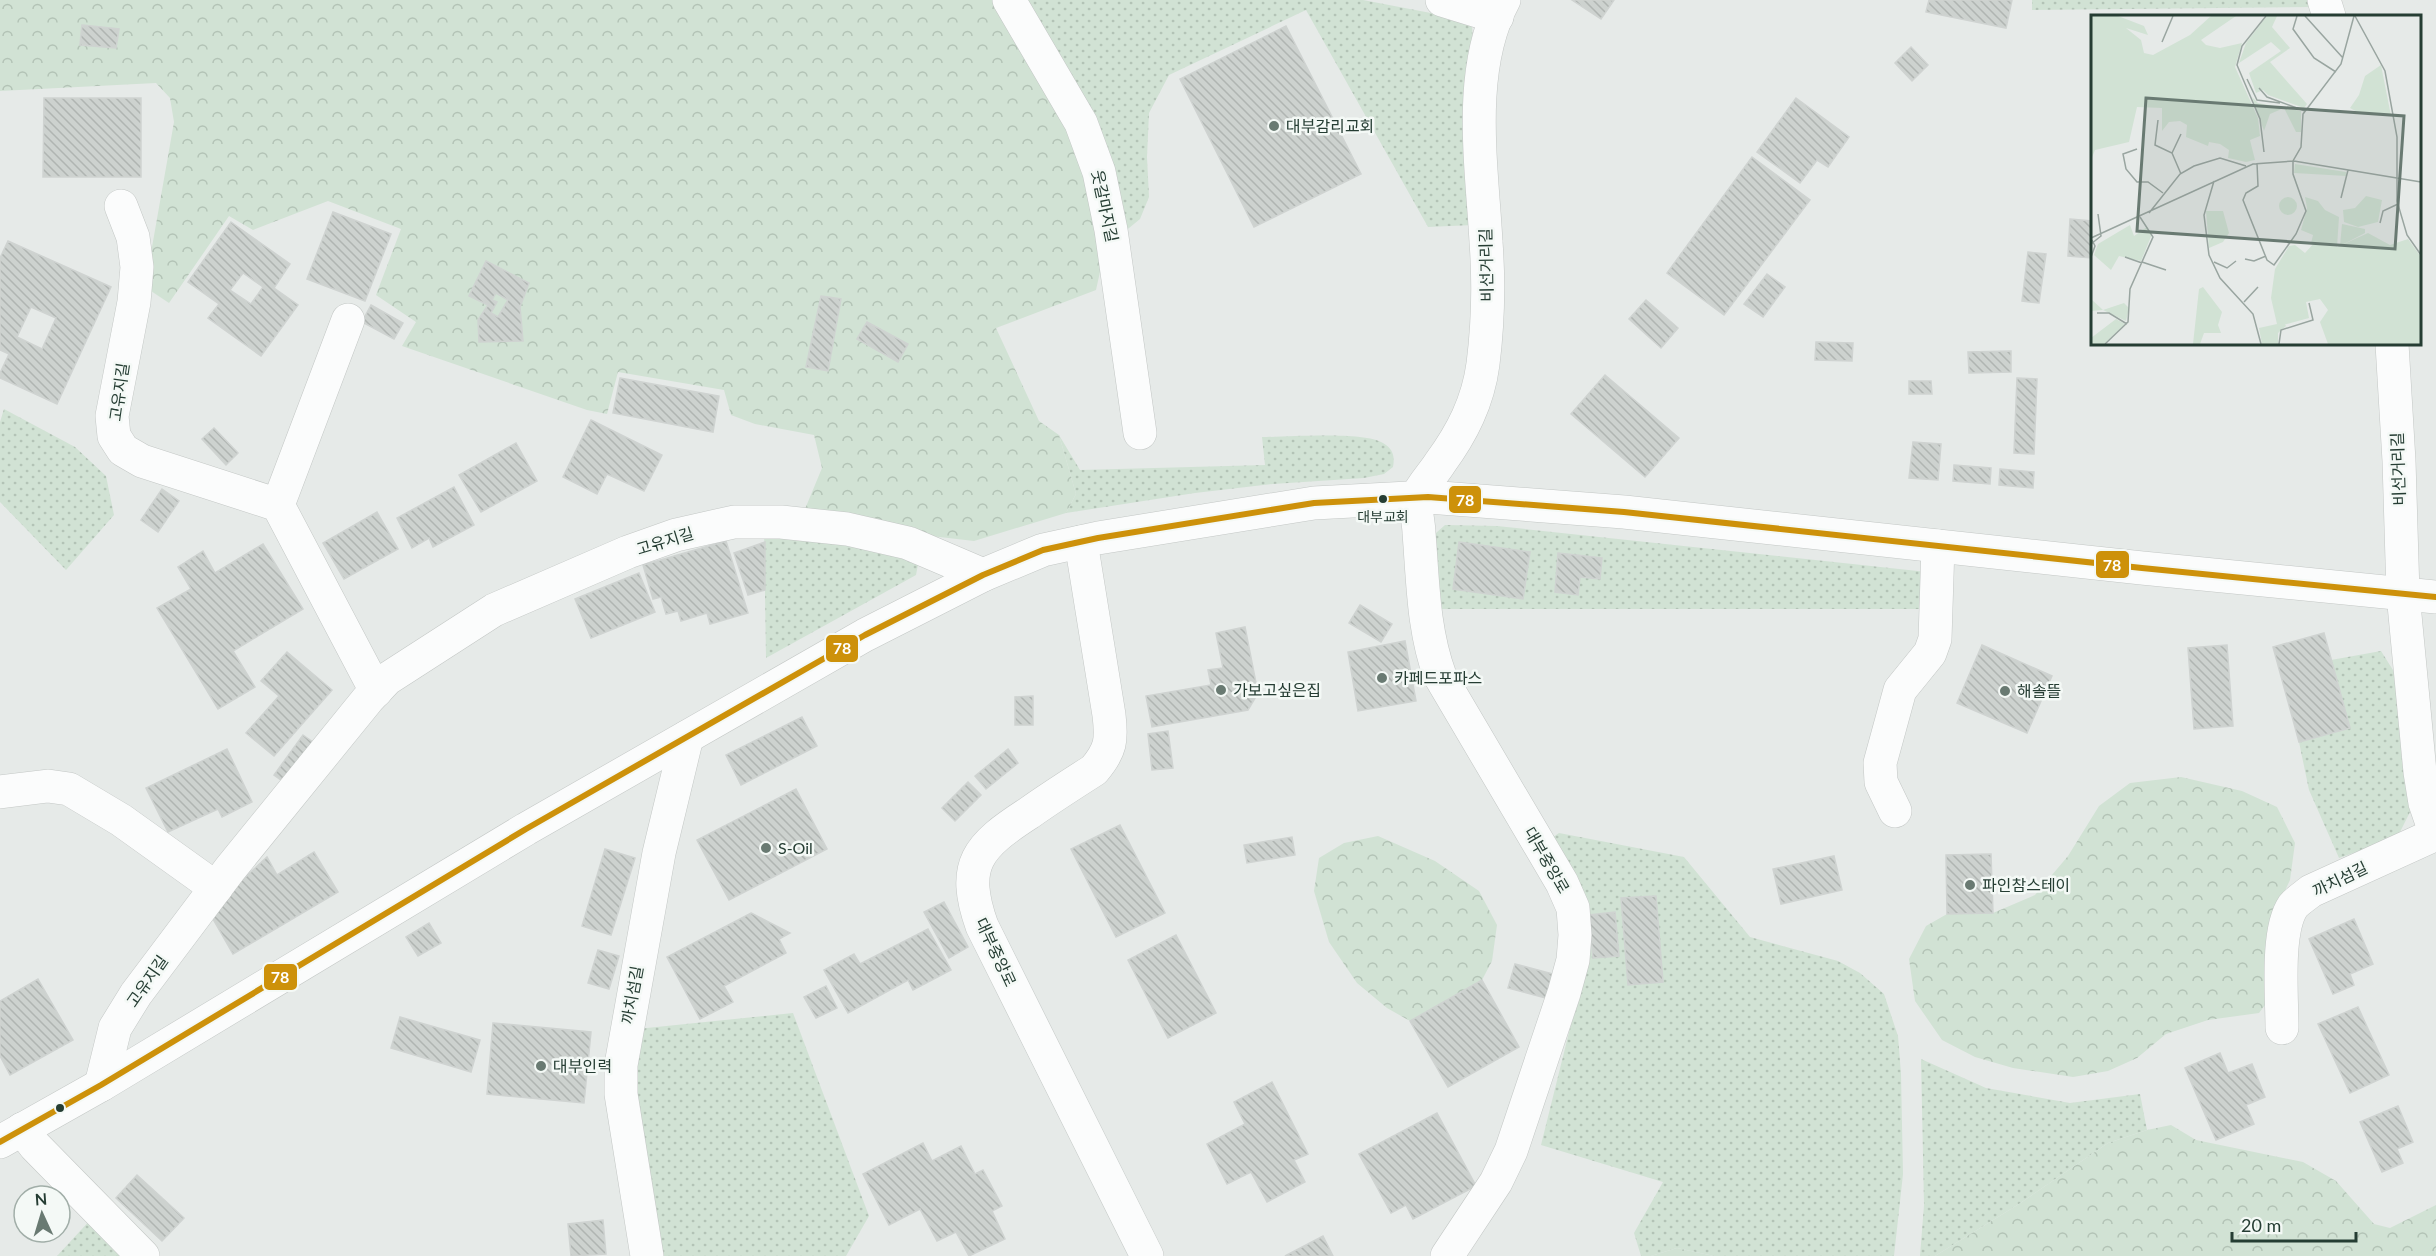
<svg xmlns="http://www.w3.org/2000/svg" width="2436" height="1256" font-family="Lato,'Noto Sans KR',sans-serif">
<style>
.grass{fill:url(#grass-dots)}
.forest{fill:url(#forest-crowns)}
.building{fill:url(#building-back-hatch);stroke:#cfd3d1;stroke-width:1.5;fill-rule:evenodd}
.lines{fill:none;stroke-linecap:round;stroke-linejoin:round}
.minor-casing{stroke:#c3c7c5;stroke-width:34}
.minor{stroke:#fbfcfc;stroke-width:33}
.bus-1-casing{stroke:#f4f9f6;stroke-width:10}
.bus-1{stroke:#cd910a;stroke-width:6}
.poi-dot{fill:#697a72;stroke:#f4f9f6;stroke-width:2}
.bus-dot{fill:#253d33;stroke:#f4f9f6;stroke-width:2}
.labels{text-anchor:middle;stroke-width:5;stroke-linejoin:round;paint-order:stroke}
.bus-label{font-size:14px;fill:#253d33;stroke:#f4f9f6}
.poi-label{font-size:16px;fill:#253d33;stroke:#f4f9f6;text-anchor:start}
.street-label{font-size:16px;fill:#253d33;stroke:#f4f9f6}
.inset-road{fill:none;stroke:#99a5a0;stroke-width:1.5}
.view{fill:#697a72;fill-opacity:0.15;stroke:#697a72;stroke-width:3}
.inset-edge{fill:none;stroke:#253d33;stroke-width:3}
.line-badge{stroke:#f4f9f6;stroke-width:2}
.badge-label{font-size:16px;text-anchor:middle;font-weight:bold;fill:#fff}
</style>
<defs>
<pattern id="grass-dots" width="8" height="8" patternUnits="userSpaceOnUse" patternTransform="scale(1.5)"><rect width="8" height="8" fill="#d1e2d4"/><path d="M2 2h.1M6 6h.1" fill="none" stroke="#b3c3b6" stroke-width="1.8" stroke-linecap="round"/></pattern>
<pattern id="forest-crowns" width="20" height="18" patternUnits="userSpaceOnUse" patternTransform="scale(1.5)"><rect width="20" height="18" fill="#d1e2d4"/><path d="M2 6a3 3 0 1 1 6 0M12 15a3 3 0 1 1 6 0" fill="none" stroke="#b3c3b6"/></pattern>
<pattern id="building-back-hatch" width="6" height="6" patternUnits="userSpaceOnUse" patternTransform="scale(1.5)"><rect width="6" height="6" fill="#cdd2cf"/><path d="M-1 5l2 2M0 0l6 6M5-1l2 2" fill="none" stroke="#b0b5b2"/></pattern>
</defs>
<rect width="100%" height="100%" fill="#e6eae8"/>
<g class="grass">
<path d="M1018 0H1363L1462 19 1472 27 1473 41 1464 91 1473 225 1428 227 1306 10 1169 75 1149 113 1147 157 1149 197 1140 219 1123 233Z"/>
<path d="M2032 0H2312L2313 7 2032 10Z"/>
<path d="M4 409 75 447 106 476 114 515 66 570 0 502V422Z"/>
<path d="M1059 435 1080 470 1265 465 1262 437C1288 437 1364 431 1383 443 1393 449 1395 456 1393 467L1384 474 1364 478 1273 484 1195 493 1066 513 1076 494Z"/>
<path d="M1445 525 1497 526 1927 572 1923 609H1438L1434 550 1436 533Z"/>
<path d="M764 529 919 559 916 575 766 658Z"/>
<path d="M2381 651 2398 678 2411 810 2397 838 2339 858 2309 790 2299 742 2350 728 2331 660Z"/>
<path d="M1559 833 1684 857 1750 937 1838 961 1860 973 1884 994 1898 1036 1901 1074 1903 1174 1894 1256H1714L1677 1248 1651 1256H1641L1634 1233 1663 1182 1541 1145 1582 980 1549 840Z"/>
<path d="M793 1013 869 1216 846 1256H657L635 1120 637 1029Z"/>
<path d="M1921 1059 1986 1088 2070 1103 2140 1094 2147 1130 2108 1143 2019 1204 1935 1256H1920L1924 1205Z"/>
<path d="M93 1217 130 1256H57Z"/>
</g>
<g class="forest">
<path d="M0 0H994L1067 117 1107 240 1096 290 996 328 1039 421 1059 435 1076 494 1066 513 974 541 931 536 805 509 822 468 814 435 755 424 731 415 724 390 618 372 607 414 587 410 402 346 416 322 376 295 401 229 328 201 253 230 229 216 169 303 145 287 174 122 170 98 156 83 0 91Z"/>
<path d="M2181 777 2242 791 2277 807 2295 843 2290 880 2276 910 2268 1001 2259 1013 2208 1020 2166 1034 2137 1058 2108 1071 2073 1077 2013 1068 1975 1057 1942 1040 1915 1001 1909 959 1926 926 1947 914 1993 913 2035 895 2068 856 2099 806 2130 783Z"/>
<path d="M1378 836 1435 861 1479 891 1497 925 1492 961 1482 980 1410 1021 1387 1008 1357 983 1329 942 1314 891 1319 858 1344 843Z"/>
<path d="M2171 1125 2196 1140 2303 1162 2336 1181 2374 1224 2390 1228 2436 1205V1256H1935L2019 1204 2108 1143 2147 1130Z"/>
<path d="M1677 1248 1714 1256H1651Z"/>
</g>
<g class="building">
<path d="M1572 0H1614L1601 19Z"/>
<path d="M1929 0H2012L2006 28 1926 12Z"/>
<path d="M82 25 119 29 116 48 80 45Z"/>
<path d="M1286 26 1361 174 1254 227 1180 79Z"/>
<path d="M1911 47 1928 65 1912 81 1895 63Z"/>
<path d="M44 98H141V177H43Z"/>
<path d="M1796 98 1849 137 1828 167 1817 160 1800 183 1757 152Z"/>
<path d="M1752 157 1810 200 1724 315 1667 273Z"/>
<path d="M333 212 391 234 365 301 307 279Z"/>
<path d="M2070 219 2092 221V258L2068 256Z"/>
<path d="M231 222 290 264 274 288 298 305 261 356 208 318 219 304 188 282ZM243 273 263 287 251 304 230 290Z"/>
<path d="M8 241 111 287 57 404 0 378V373L9 354 0 350V258ZM31 307 56 318 42 349 17 337Z"/>
<path d="M2028 252 2046 254 2039 303 2022 301Z"/>
<path d="M486 261 529 283 520 307 523 341 479 342 478 320 488 305 469 296ZM496 293 508 300 498 317 491 313 497 302 492 300Z"/>
<path d="M1767 274 1785 287 1763 317 1744 304Z"/>
<path d="M821 296 841 299 828 371 806 367Z"/>
<path d="M1646 300 1678 328 1661 348 1629 319Z"/>
<path d="M371 305 403 323 394 339 362 322Z"/>
<path d="M867 322 908 344 898 362 857 339Z"/>
<path d="M1816 342 1853 343 1852 361 1815 360Z"/>
<path d="M2011 351V372L1969 373 1968 352Z"/>
<path d="M1605 375 1679 438 1645 477 1571 414Z"/>
<path d="M620 378 719 396 713 432 613 413Z"/>
<path d="M2017 378 2037 379 2034 454 2014 453Z"/>
<path d="M1909 381H1931L1932 394H1909Z"/>
<path d="M591 420 662 455 644 491 607 474 597 494 563 477Z"/>
<path d="M214 428 238 453 226 465 202 439Z"/>
<path d="M1913 442 1941 444 1938 480 1909 478Z"/>
<path d="M516 443 537 481 481 512 459 475Z"/>
<path d="M1954 465 1991 468 1990 484 1953 481Z"/>
<path d="M2000 469 2034 472 2033 488 1999 485Z"/>
<path d="M454 487 474 525 433 547 429 538 412 548 397 518Z"/>
<path d="M162 489 179 501 158 532 141 520Z"/>
<path d="M377 512 398 549 344 579 323 543Z"/>
<path d="M726 541 748 613 710 624 707 613 681 621 678 611 666 614 661 597 653 599 643 565Z"/>
<path d="M765 542V590L748 595 734 553Z"/>
<path d="M1459 542 1530 552 1523 599 1453 589Z"/>
<path d="M263 544 303 609 233 651 255 687 218 709 157 608 191 589 178 567 203 551 215 573Z"/>
<path d="M1558 553 1602 558 1600 579 1580 577 1578 595 1555 592Z"/>
<path d="M639 573 655 612 591 638 575 599Z"/>
<path d="M1360 605 1392 624 1381 642 1349 623Z"/>
<path d="M1245 627 1258 693 1248 710 1152 727 1146 696 1211 685 1208 670 1223 668 1216 633Z"/>
<path d="M2324 633 2350 728 2299 742 2273 647Z"/>
<path d="M1405 641 1416 701 1358 711 1348 652Z"/>
<path d="M1982 645 2052 676 2027 733 1957 703Z"/>
<path d="M2227 645 2233 726 2194 729 2188 648Z"/>
<path d="M287 652 332 690 274 756 246 733 279 696 261 681Z"/>
<path d="M1033 696V725H1015V697Z"/>
<path d="M802 717 817 746 741 785 726 755Z"/>
<path d="M1168 731 1173 768 1152 770 1148 734Z"/>
<path d="M303 735 317 745 288 785 274 775Z"/>
<path d="M227 749 252 802 222 817 218 809 168 832 146 788Z"/>
<path d="M1008 749 1018 763 986 789 975 776Z"/>
<path d="M968 782 981 795 955 821 942 808Z"/>
<path d="M796 789 827 849 729 900 697 840Z"/>
<path d="M1120 825 1165 913 1116 937 1071 849Z"/>
<path d="M1292 837 1295 855 1247 863 1244 845Z"/>
<path d="M605 849 635 858 611 935 582 926Z"/>
<path d="M314 852 338 892 233 954 213 919 228 893 267 857 277 875Z"/>
<path d="M1991 854 1993 913 1947 914 1946 855Z"/>
<path d="M1834 856 1842 890 1781 904 1773 869Z"/>
<path d="M1656 896 1663 982 1628 985 1621 898Z"/>
<path d="M944 902 968 947 949 958 924 912Z"/>
<path d="M1615 912 1619 956 1593 958 1589 915Z"/>
<path d="M751 913 790 933 779 939 786 953 724 986 733 1002 700 1019 667 957Z"/>
<path d="M2354 919 2373 964 2350 974 2354 985 2333 994 2309 939Z"/>
<path d="M429 923 441 943 418 956 406 937Z"/>
<path d="M928 929 951 970 913 990 908 980 848 1013 824 970 854 954 860 964Z"/>
<path d="M1176 935 1216 1013 1168 1038 1128 960Z"/>
<path d="M598 950 619 956 609 989 588 983Z"/>
<path d="M1515 964 1553 974 1546 998 1508 988Z"/>
<path d="M38 979 73 1040 10 1075 0 1056V1001Z"/>
<path d="M1482 980 1519 1047 1448 1087 1410 1021Z"/>
<path d="M826 986 837 1008 816 1018 804 997Z"/>
<path d="M2358 1007 2389 1075 2350 1093 2318 1024Z"/>
<path d="M400 1017 480 1040 471 1072 391 1048Z"/>
<path d="M493 1023 591 1032 584 1103 487 1094Z"/>
<path d="M2220 1053 2228 1073 2252 1064 2265 1097 2246 1105 2254 1124 2216 1140 2185 1068Z"/>
<path d="M1272 1082 1308 1154 1294 1160 1305 1182 1267 1202 1251 1172 1227 1184 1207 1144 1245 1124 1234 1102Z"/>
<path d="M2398 1106 2413 1142 2397 1149 2403 1163 2382 1172 2360 1122Z"/>
<path d="M1437 1113 1476 1186 1413 1219 1406 1205 1391 1213 1359 1154Z"/>
<path d="M923 1143 932 1161 961 1146 975 1174 983 1170 1002 1206 992 1211 1005 1239 969 1256 956 1232 937 1241 920 1209 889 1225 863 1174Z"/>
<path d="M137 1175 184 1218 162 1241 116 1198Z"/>
<path d="M603 1220 606 1254 571 1256 568 1224Z"/>
<path d="M1323 1236 1333 1256H1285Z"/>
</g>
<g class="lines">
<g class="minor-casing">
<g id="minor">
<path d="M1009 0 1081 123 1099 172 1111 230 1140 433"/>
<path d="M1442 0 1497 17"/>
<path d="M2324 0 2329 16"/>
<path d="M121 206 133 237 137 267 134 302 112 416 114 436 123 450 142 461 278 505 376 691"/>
<path d="M2392 344 2399 461 2403 594 2420 772 2425 803 2436 835"/>
<path d="M278 505 348 320"/>
<path d="M1081 542 1109 715C1112 740 1111 750 1094 770 1072 784 1050 798 1029 813 978 846 960 864 982 926L1147 1256"/>
<path d="M0 792 48 786 69 789 121 820 216 888"/>
<path d="M1895 811 1881 782 1880 763 1900 690 1930 653 1935 639 1938 546"/>
<path d="M2282 1028C2282 996 2276 931 2293 906 2297 901 2305 896 2311 891L2436 834"/>
<path d="M101 1085 115 1028 136 994 230 869 368 699 387 679 494 610 628 552 676 535 734 522H781L847 529 908 543 983 575"/>
<path d="M22 1129 35 1146 143 1256"/>
<path d="M0 1142 101 1085 526 829 865 635 983 575 1043 550 1098 538 1314 503 1428 497 1624 512 2142 568 2436 597"/>
<path d="M647 1256 621 1094V1065L659 853 687 737"/>
<path d="M1447 1256 1496 1182 1511 1151 1564 993 1573 960 1575 935 1573 908 1562 883 1440 676C1423 630 1423 582 1419 533 1419 523 1414 506 1417 497 1421 486 1434 473 1440 463 1462 433 1478 402 1483 364 1488 324 1489 282 1486 242 1482 166 1466 70 1504 0"/>
</g>
</g>
<use href="#minor" class="minor"/>
<g class="bus-1-casing">
<path id="bus-1" d="M0 1142 101 1085 526 829 865 635 983 575 1043 550 1098 538 1314 503 1428 497 1624 512 2142 568 2436 597"/>
</g>
<use href="#bus-1" class="bus-1"/>
</g>
<g class="poi-dot">
<circle cx="1274" cy="126" r="6"/>
<circle cx="1382" cy="678" r="6"/>
<circle cx="1221" cy="690" r="6"/>
<circle cx="2005" cy="691" r="6"/>
<circle cx="766" cy="848" r="6"/>
<circle cx="1970" cy="885" r="6"/>
<circle cx="541" cy="1066" r="6"/>
</g>
<g class="bus-dot">
<circle cx="1383" cy="499" r="5"/>
<circle cx="60" cy="1108" r="5"/>
</g>
<g class="labels">
<g class="bus-label">
<text x="1383" y="522">대부교회</text>
</g>
<g class="poi-label">
<text x="1286" y="132">대부감리교회</text>
<text x="1394" y="684">카페드포파스</text>
<text x="1233" y="696">가보고싶은집</text>
<text x="2017" y="697">해솔뜰</text>
<text x="778" y="854">S-Oil</text>
<text x="1982" y="891">파인참스테이</text>
<text x="553" y="1072">대부인력</text>
</g>
<g class="street-label">
<text transform="translate(1105 206) rotate(78)" y="6">웃갈마지길</text>
<text transform="translate(1486 265) rotate(-91)" y="6">비선거리길</text>
<text transform="translate(119 392) rotate(-82)" y="6">고유지길</text>
<text transform="translate(2398 469) rotate(-92)" y="6">비선거리길</text>
<text transform="translate(665 541) rotate(-17)" y="6">고유지길</text>
<text transform="translate(1547 860) rotate(60)" y="6">대부중앙로</text>
<text transform="translate(2340 879) rotate(-26)" y="6">까치섬길</text>
<text transform="translate(996 952) rotate(65)" y="6">대부중앙로</text>
<text transform="translate(147 981) rotate(-55)" y="6">고유지길</text>
<text transform="translate(632 995) rotate(-80)" y="6">까치섬길</text>
</g>
</g>
<g transform="translate(2091 15)">
<rect width="330" height="330" fill="#e6eae8"/>
<path d="M176 1H186L181 12 199 33 179 47 216 89 213 93 177 80 172 75 165 78 158 58 190 36 180 27 148 48 155 28ZM290 50 300 101 270 99 259 93 268 80 274 61ZM161 82 167 88 210 96V117H205L193 93 179 99 173 116ZM204 149 255 157V161L203 158ZM214 182 227 186 234 195 248 202 246 232 220 228 222 220 210 215 216 193ZM115 196H132L138 218 132 227 118 233ZM251 209 274 214V218L249 231ZM39 210 43 221 56 212 61 219 50 246 28 241 20 255 3 240 7 229ZM180 283 195 311 187 318V329H171L168 313 186 309ZM0 284 12 295 33 288 38 293 35 306 12 295 0 296ZM25 304 34 309 13 329H0V323Z" fill="#d1e2d4"/>
<path d="M0 1H27L53 11 57 20 35 13 50 25 53 38 62 40 99 20 120 1H145L110 25 115 30 129 33 151 28 144 52 167 103 169 121 159 125 164 145 155 147 137 143 138 135 129 129 118 127 117 131 95 122 96 110 89 106 78 107 71 116V93L46 92 38 127 4 135 0 145ZM275 181 291 185 287 207 267 212 253 207 252 195 264 193ZM188 191a9 9 0 1 1 18 0a9 9 0 1 1-18 0ZM277 218 299 230 317 224 330 242V329H237L229 307 237 295 229 284 215 287 218 303 192 310 180 283 184 254 198 231 204 230 214 238 224 227 246 232ZM112 272 131 297 127 310 130 318H113L109 329H102L108 274Z" fill="#d1e2d4"/>
<path class="inset-road" d="M206 1 202 14 223 43 245 57M214 1 252 43M264 1 294 56 306 122V186L316 220 330 240M71 27 82 1M156 64 166 85 189 88M168 73 176 82 214 96M67 105 64 130 81 138 90 159M46 134 32 139 35 154 46 167H57L72 178M173 137 169 104 146 50 151 31 175 1M81 138 90 119M166 148 167 171 155 178 152 185 176 245 183 250 205 219 215 196 202 159V146L210 132 212 99 250 49 263 1M123 166 113 200 118 240 129 263 162 299 170 329M250 183 257 155M58 198 89 159 103 151 129 143 155 151M289 208 292 196 307 189M0 223 162 149 203 146 330 167M0 229 10 221 7 199M0 242 4 231 1 225M34 242 51 248M154 244 163 246 175 241M51 247 75 255M123 247 136 253 145 246M153 287 167 272M6 298H18L36 309M14 329 37 307 39 274 62 222 49 202M188 329 190 315 222 305 218 288"/>
<path class="view" d="M55 83 313 101 304 234 46 216Z"/>
<rect width="330" height="330" class="inset-edge"/>
</g>
<g class="line-badge">
<rect x="1448" y="485" width="34" height="29" rx="6" fill="#cd910a"/>
<rect x="2095" y="550" width="35" height="29" rx="6" fill="#cd910a"/>
<rect x="825" y="634" width="34" height="29" rx="6" fill="#cd910a"/>
<rect x="263" y="963" width="35" height="28" rx="6" fill="#cd910a"/>
</g>
<g class="badge-label">
<text x="1465" y="506">78</text>
<text x="2112" y="571">78</text>
<text x="842" y="654">78</text>
<text x="280" y="983">78</text>
</g>
<g transform="translate(42 1214) rotate(356)"><circle r="28" fill="#f4f9f6" stroke="#a1aea8" stroke-width="1.5"/>
<path d="M0-4.5L10 22L0 15L-10 22Z" fill="#697a72"/>
<text y="-9" font-size="16" font-weight="bold" text-anchor="middle" fill="#253d33">N</text>
</g>
<path d="M2232 1232v9h124v-9" fill="none" stroke="#253d33" stroke-width="3"/>
<text x="2241" y="1232" font-size="18" fill="#253d33" stroke="#f4f9f6" stroke-width="4.5" paint-order="stroke">20 m</text>
</svg>
